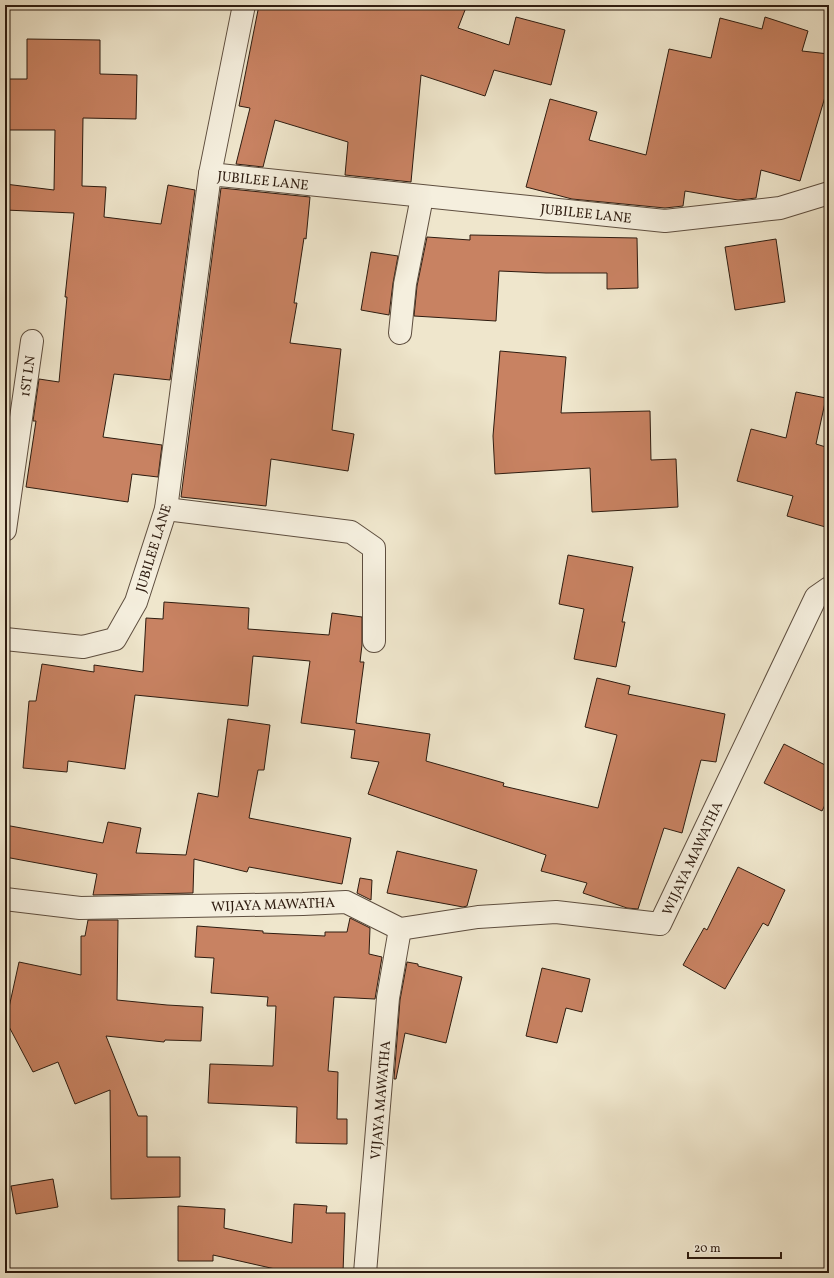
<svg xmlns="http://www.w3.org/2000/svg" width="834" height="1278" font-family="Vollkorn,serif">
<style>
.building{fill:#c88262;stroke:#2e1c10}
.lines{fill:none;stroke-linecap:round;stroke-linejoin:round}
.minor-casing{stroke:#5e4e3f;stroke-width:24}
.minor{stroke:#f5efde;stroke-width:22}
.labels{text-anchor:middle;stroke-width:4;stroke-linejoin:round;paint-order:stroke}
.street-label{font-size:14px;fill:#2e1c10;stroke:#f5efde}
</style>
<rect width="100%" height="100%" fill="#efe6cc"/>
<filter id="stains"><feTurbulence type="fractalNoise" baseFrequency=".005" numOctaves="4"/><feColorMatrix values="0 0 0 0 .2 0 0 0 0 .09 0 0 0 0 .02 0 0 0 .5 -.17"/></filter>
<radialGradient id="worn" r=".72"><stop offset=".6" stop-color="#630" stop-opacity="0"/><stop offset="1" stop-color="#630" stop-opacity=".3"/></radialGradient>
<g class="building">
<path d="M259 5H467L458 28 509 45 516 17 565 30 551 85 494 70 485 96 421 75 411 182 345 175 348 142 275 120 263 167 236 164 250 108 239 106Z"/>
<path d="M765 17 808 31 802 51 829 54V98L825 97 800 181 761 170 756 198 738 200 685 191 683 206 665 208 572 199 526 187 550 99 597 112 589 140 646 155 669 49 711 58 720 18 762 29Z"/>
<path d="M27 39 100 40V74L137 75 136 119 83 118 82 186 106 187 104 217 161 224 168 185 195 190 170 380 114 374 103 437 162 445 158 477 132 474 128 502 26 487 36 421H33L39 379 59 382 67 297H65L74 213 5 210V184L54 190 55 130H8L9 79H27Z"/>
<path d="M221 188 310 197 306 239 304 238 294 303H297L290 343 341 349 332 430 354 434 348 471 271 459 266 506 181 497Z"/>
<path d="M470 235 637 238 638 288 607 289V273H546L499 271 496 321 414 316 417 286 427 237 470 240Z"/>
<path d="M776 239 785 302 735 310 725 247Z"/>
<path d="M371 252 398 256 393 283 389 315 361 310Z"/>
<path d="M500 351 566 357 561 413 650 411 651 460 676 459 678 507 592 512 590 468 495 474 493 436Z"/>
<path d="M796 392 826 398 816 444 829 448V528L787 516 793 496 737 481 751 429 786 438Z"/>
<path d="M568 555 633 567 622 622H625L616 667 574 659 584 609 559 604Z"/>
<path d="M164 602 249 608 248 629 329 635 332 613 362 617V645L360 662H364L356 723 430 734 426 761 504 783 503 786 598 808 617 735 585 727 597 678 630 686 628 694 725 714 716 762 701 760 682 833 664 828 638 909 627 908 583 893 587 883 541 871 546 855 368 794 379 762 351 758 355 730 301 723 310 661 253 656 248 706 135 695 125 769 68 761 67 772 23 768 29 701H36L42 664 94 672V665L143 672 146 618 163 619Z"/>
<path d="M228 719 270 725 264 770H258L249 818 351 838 342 884 249 867 247 872 194 859 193 893 93 895 97 874 5 857V825L103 843 108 822 141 828 136 853 186 855 198 793 218 797Z"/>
<path d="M784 744 829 767V797L822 811 764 783Z"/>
<path d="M397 851 477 870 467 906 463 907 387 893Z"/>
<path d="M738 867 785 890 768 926 763 923 725 989 683 965 704 928 707 930Z"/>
<path d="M360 878 372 880 371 900 357 893Z"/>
<path d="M350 918 370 928 369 954 382 957 375 999 334 997 328 1071 338 1072 337 1119H347V1144L296 1143 297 1107 208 1103 210 1064 273 1066 276 1006H267L268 997 211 993 214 958 195 957 197 926 263 931V933L325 936V932H347Z"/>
<path d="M88 920H118L117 1000 167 1005 203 1007 201 1041 165 1040 164 1042 106 1036 138 1116H147V1157H180V1197L111 1199 110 1090 75 1104 58 1062 33 1072 6 1021 19 962 81 975V936H85Z"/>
<path d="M407 962 418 964V966L462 977 446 1043 405 1033 396 1079H394L400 1000Z"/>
<path d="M542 968 590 979 582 1012 566 1008 557 1043 526 1036Z"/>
<path d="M53 1179 58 1207 16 1214 11 1186Z"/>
<path d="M294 1204 327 1206 326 1213H345L343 1273H293L213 1255V1261H178V1206L225 1209 224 1228 292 1243Z"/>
</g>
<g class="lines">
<g class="minor-casing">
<g id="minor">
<path d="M210 174 244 5"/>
<path d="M400 333 405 284 422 197"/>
<path d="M166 509 351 532 374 548V641"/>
<path d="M5 530 32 341"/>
<path d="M5 639 83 647 115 639 136 602 166 509 210 174 665 221 780 208 829 193"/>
<path d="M5 899 80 908 303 904 346 902 400 929 478 917 556 912 660 924 816 597 829 588"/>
<path d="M365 1273 388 998 400 929"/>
</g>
</g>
<use href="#minor" class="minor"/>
</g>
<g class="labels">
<g class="street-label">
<text transform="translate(263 180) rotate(6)" y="5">JUBILEE LANE</text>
<text transform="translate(586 213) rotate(6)" y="5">JUBILEE LANE</text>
<text transform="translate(27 376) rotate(-82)" y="5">1ST LN</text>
<text transform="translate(153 548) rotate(-73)" y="5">JUBILEE LANE</text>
<text transform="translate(692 858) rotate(-65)" y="5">WIJAYA MAWATHA</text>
<text transform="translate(273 904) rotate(-2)" y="5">WIJAYA MAWATHA</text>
<text transform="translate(380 1100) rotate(-85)" y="5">VIJAYA MAWATHA</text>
</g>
</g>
<rect width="834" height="1278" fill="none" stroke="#efe6cc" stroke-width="20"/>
<rect x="6" y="6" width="822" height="1266" fill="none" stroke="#2e1c10" stroke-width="2"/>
<rect x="10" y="10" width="814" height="1258" fill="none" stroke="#2e1c10"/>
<path d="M688 1252v6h93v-6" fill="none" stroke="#2e1c10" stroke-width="2"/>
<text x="694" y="1252" font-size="12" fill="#2e1c10" stroke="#f5efde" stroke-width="3" paint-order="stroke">20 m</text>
<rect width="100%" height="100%" filter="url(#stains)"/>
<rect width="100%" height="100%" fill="url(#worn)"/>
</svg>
